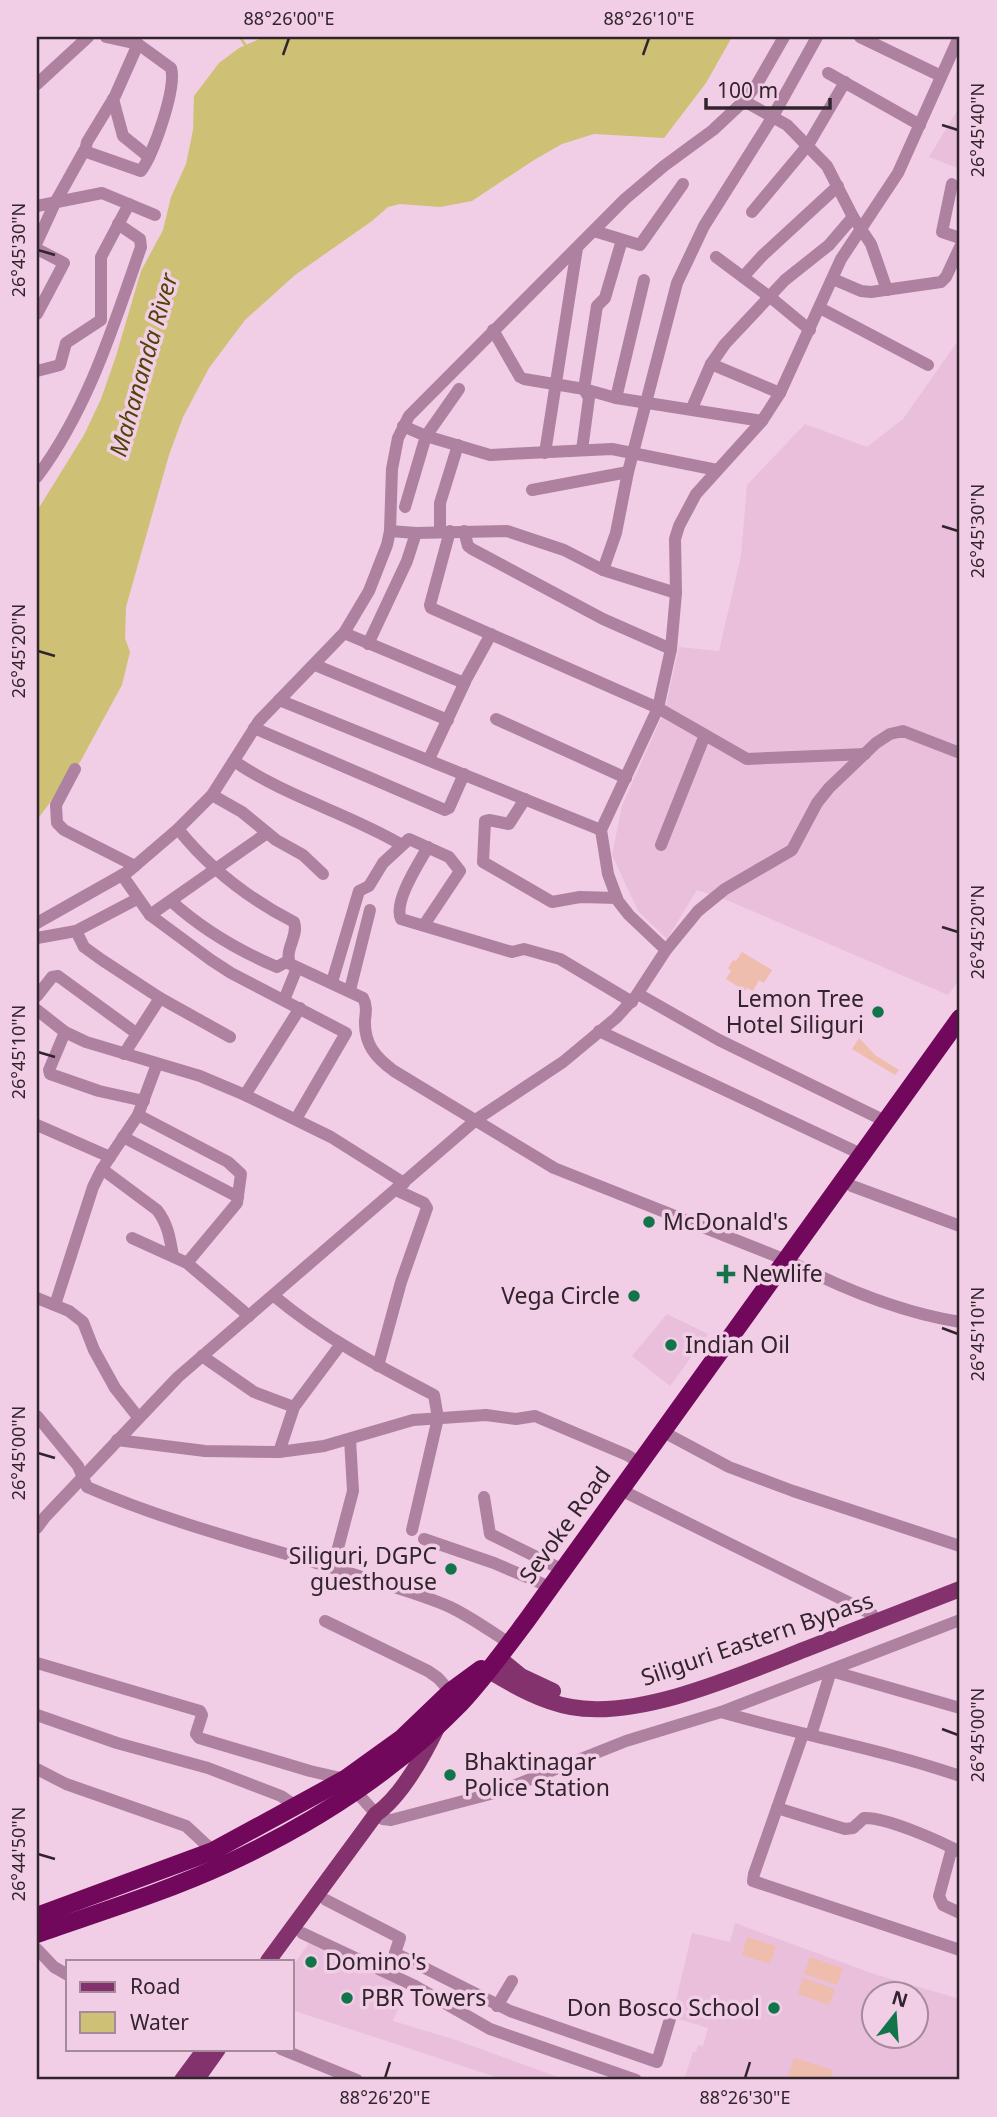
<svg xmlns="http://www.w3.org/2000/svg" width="997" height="2117" font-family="'Noto Sans',sans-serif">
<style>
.built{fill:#e9bfdb;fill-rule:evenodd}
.green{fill:#efbdad}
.water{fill:#cec075}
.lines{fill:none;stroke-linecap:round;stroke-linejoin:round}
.stream{stroke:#cec075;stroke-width:2.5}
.minor{stroke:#af81a0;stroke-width:12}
.major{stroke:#83326e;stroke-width:16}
.highway{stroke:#71085c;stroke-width:18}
.ticks{fill:none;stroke:#31242d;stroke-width:2.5}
.poi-dot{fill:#12744a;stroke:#f1cee5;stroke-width:2.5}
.labels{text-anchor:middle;stroke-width:7;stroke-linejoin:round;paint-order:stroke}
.poi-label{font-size:23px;fill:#31242d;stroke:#f1cee5;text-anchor:start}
.street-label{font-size:23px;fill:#31242d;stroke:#f1cee5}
.water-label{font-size:24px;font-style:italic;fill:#504508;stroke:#f1cee5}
.neatline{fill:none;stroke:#31242d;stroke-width:2.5}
.ticks-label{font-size:18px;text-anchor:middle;fill:#31242d}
</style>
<rect width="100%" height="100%" fill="#f1cee5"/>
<g class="built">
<path d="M960 106V169L929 157Z"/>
<path d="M960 338V979L948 995 722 898 697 890 667 939 638 911 612 855 622 806 665 709 679 647 719 651 741 556 747 485 805 424 867 447 903 419Z"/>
<path d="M667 1314 708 1334 670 1386 632 1356Z"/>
<path d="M735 1923 874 1974 960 1999V2080H684L693 2052H696L698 2045 703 2046 708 2028 672 2017 692 1933 730 1942ZM874 1994H916V2036H874Z"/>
<path d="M309 1943 407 1986 393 2021 456 2040 566 2080H505L292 2010V1967Z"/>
</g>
<g class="green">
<path d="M742 952 772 970 764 983 759 980 753 991 747 988 745 991 726 979 731 971 728 968 733 960 736 961Z"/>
<path d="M859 1038 875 1055 899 1070 895 1075 852 1049Z"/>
<path d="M747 1937 776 1946 770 1964 742 1955Z"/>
<path d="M810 1957 843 1968 837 1985 804 1974Z"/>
<path d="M803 1978 835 1989 829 2005 798 1994Z"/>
<path d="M794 2058 833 2070 830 2080H787Z"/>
</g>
<path class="water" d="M264 37H732L706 83 664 138 594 134 562 144 534 160 472 201 440 207 400 204 388 207 372 221 295 275 245 320 209 368 183 417 169 455 126 607 125 638 130 652 122 685 80 762 37 820V511L84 435 101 399 116 356 141 271 163 230 171 197 186 164 193 130 194 96 219 63 239 48Z"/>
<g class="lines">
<path class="stream" d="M240 37 246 46"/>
<g class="minor">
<path d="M860 37 941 76"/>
<path d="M828 73 920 125"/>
<path d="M37 84 88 37"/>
<path d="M113 99 123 136 149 157"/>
<path d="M744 101 787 125 827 166 853 217 871 244 887 290"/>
<path d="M85 151 87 142 115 96 138 44"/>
<path d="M952 184 942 232 960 238"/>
<path d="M37 206 102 193 155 215"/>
<path d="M752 212 808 145 845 82"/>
<path d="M594 231 640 245 683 184"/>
<path d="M37 242 55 203 84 151 141 171C153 155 177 88 171 68L138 44 106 37"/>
<path d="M37 249 64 263 37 314"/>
<path d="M716 257 775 301 810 330"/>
<path d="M743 277 762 256 838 186"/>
<path d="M833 279 861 291 871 292 941 282 946 277 960 247"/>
<path d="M820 308 928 365"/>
<path d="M493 330 520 377 524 379 584 389 616 398 762 421"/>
<path d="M711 364 780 393"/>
<path d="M37 371 60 365 66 343 101 320V257L129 204"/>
<path d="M616 398 644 280"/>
<path d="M692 408 711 364 725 344 785 280 829 245 853 217"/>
<path d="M403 426 426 436 490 455 612 449 717 470"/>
<path d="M582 450 589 398 584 389 597 306 605 298 622 240"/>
<path d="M545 453 577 248"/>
<path d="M37 477C88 409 113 327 141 247L140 239 118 224"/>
<path d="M532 490 628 472"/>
<path d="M405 507 426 436 459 389"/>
<path d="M390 531 416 533 507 531 564 550 603 570 676 593"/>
<path d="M450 531 430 605 431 608 658 708 747 759 865 754"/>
<path d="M464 531 468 546 472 549 603 619 671 649"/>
<path d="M440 532V503L458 445"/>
<path d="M603 570 616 533 628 472 677 283 704 226 772 118 817 37"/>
<path d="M344 633 464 683 491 634"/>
<path d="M368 644 407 561 416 533"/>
<path d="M315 665 448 720"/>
<path d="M279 700 601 830"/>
<path d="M496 719 626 778"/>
<path d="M254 728 445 810 449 808 464 774"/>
<path d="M429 759 465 682"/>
<path d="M234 761C286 797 348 813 402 845"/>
<path d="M75 769 56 805 57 823 64 830 135 866"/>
<path d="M212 795 242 812 276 840 303 855 323 874"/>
<path d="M525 799 509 824 489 820 485 821 483 862 552 902 580 897 617 898"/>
<path d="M178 829C210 869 249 899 294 922 299 936 284 949 290 964L363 998C367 1005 366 1012 365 1020 364 1044 375 1057 394 1071L554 1168 786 1260"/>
<path d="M661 845 705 735"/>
<path d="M428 847C419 863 393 902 401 919L512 952 524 949 560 959 632 1002"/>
<path d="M122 875 150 915 211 960 231 973 346 1033 296 1119"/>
<path d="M171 901C203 930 237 950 277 967L288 961"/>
<path d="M150 915 267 833"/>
<path d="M37 923 129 871 178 829 212 795 259 721 344 633 369 591 387 545 390 531 392 469 398 438 409 416 625 199 664 166 713 130 744 101 757 84 784 37"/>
<path d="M76 931 84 947 102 960 160 998 230 1037"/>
<path d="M37 938 76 931 137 899"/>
<path d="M666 950 629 915 618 901 608 874 601 830 658 708 671 649 676 593 675 539 679 526 696 494 762 421 780 393 841 259 898 173 959 37"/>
<path d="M332 982 359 891 369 886 383 863 409 839 449 857 460 871 424 925"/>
<path d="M350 990 370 910"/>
<path d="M638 994 719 1040 885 1121"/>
<path d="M37 996 52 977 58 976 136 1033"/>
<path d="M284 1000 297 968"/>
<path d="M37 1010 65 1032 86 1042 200 1076 245 1095 331 1137 404 1183"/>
<path d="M599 1031 861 1154"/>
<path d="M65 1032 49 1070 50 1074 99 1091 144 1101"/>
<path d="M124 1054 160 998"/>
<path d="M245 1095 300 1008"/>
<path d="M138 1115 228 1162 241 1174 237 1203 187 1263"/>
<path d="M37 1125 110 1157"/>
<path d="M123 1137 238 1197"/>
<path d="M102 1169 157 1210C168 1224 170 1239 173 1256"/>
<path d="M852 1186 960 1226"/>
<path d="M132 1238 187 1263 249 1316"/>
<path d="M795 1264C846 1290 904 1313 960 1322"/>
<path d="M274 1296C323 1337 378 1366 434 1395L438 1418 412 1530"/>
<path d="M37 1298 69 1311 83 1322 94 1350 115 1388 138 1417"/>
<path d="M55 1305 93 1187 102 1169 138 1115 157 1064"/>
<path d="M202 1356 254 1392 294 1407"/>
<path d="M378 1366 401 1282 427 1208 424 1203 396 1190"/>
<path d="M37 1416 78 1466 87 1487C177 1526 272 1548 365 1578 393 1587 423 1595 450 1607 471 1617 490 1631 509 1643"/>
<path d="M671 1436 729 1467 793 1491 960 1546"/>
<path d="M117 1440 205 1451 279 1452 324 1446 413 1420 486 1415 516 1419 535 1416 627 1455 640 1463"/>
<path d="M279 1452 294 1407 341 1344"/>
<path d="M629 1494 872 1614"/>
<path d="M484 1497 490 1534 563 1570"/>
<path d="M37 1528 45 1517 178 1377 477 1119 563 1062 616 1018 636 996 666 950 698 911 725 889 792 850 817 803 829 788 876 743 890 734 903 731 960 753"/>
<path d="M424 1539 494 1563 550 1587"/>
<path d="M333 1567 353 1491 350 1439"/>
<path d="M325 1621 428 1671 438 1678 456 1698"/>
<path d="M37 1663 200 1711 202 1715 196 1734 199 1738 310 1771 345 1779 376 1814 383 1819 391 1820 498 1792 626 1741 721 1712 960 1620"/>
<path d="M721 1712C800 1735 882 1749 960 1776"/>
<path d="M37 1715 117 1743 208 1768 281 1796 296 1806"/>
<path d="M812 1732 831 1671 960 1708"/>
<path d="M803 1734 754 1874 753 1881 960 1950"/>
<path d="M37 1769 66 1784 186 1826 213 1851"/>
<path d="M777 1808 845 1829 853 1828 864 1818C886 1817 940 1841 960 1852"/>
<path d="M952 1848 939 1896 943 1905 960 1913"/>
<path d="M326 1900 400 1938 395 1953 510 2011 657 2062 670 2019"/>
<path d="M302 1933 415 1986 490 2029 636 2080"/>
<path d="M37 1949 54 1967 68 1975"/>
<path d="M497 2006 512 1981"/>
<path d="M281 2049 357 2080"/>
</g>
<g class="major">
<path d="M499 1658 521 1676 553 1691"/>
<path d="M489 1671C514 1686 542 1702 571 1707 640 1720 742 1674 806 1649 858 1629 909 1609 960 1589"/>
<path d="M268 1961 376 1814C402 1796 424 1755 438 1726"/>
<path d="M182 2080 205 2049"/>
<path d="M196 2080 218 2049"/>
</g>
<g class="highway">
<path d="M37 1916 213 1851 345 1779 402 1738 451 1691 481 1669"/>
<path d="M37 1934C100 1912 165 1892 226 1864 313 1824 394 1772 461 1703 485 1677 506 1648 527 1620L960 1018"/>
</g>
</g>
<path class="ticks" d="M283 55 289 38M643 55 649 38M942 125 958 130M38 250 55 255M942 526 958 531M38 651 55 656M942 927 958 932M38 1052 55 1057M942 1328 958 1334M38 1453 55 1458M942 1729 958 1735M38 1854 55 1859M385 2078 390 2062M745 2078 750 2062"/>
<g class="poi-dot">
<circle cx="878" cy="1012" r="7"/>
<circle cx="649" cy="1222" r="7"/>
<path d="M722.5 1263.5h7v7h7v7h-7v7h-7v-7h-7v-7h7z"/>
<circle cx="634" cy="1296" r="7"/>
<circle cx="671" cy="1345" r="7"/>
<circle cx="451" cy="1569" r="7"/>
<circle cx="450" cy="1775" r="7"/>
<circle cx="311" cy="1962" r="7"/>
<circle cx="347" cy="1998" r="7"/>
<circle cx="774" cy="2008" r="7"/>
</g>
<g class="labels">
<g class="poi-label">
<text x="864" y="1007" text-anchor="end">Lemon Tree<tspan x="864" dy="26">Hotel Siliguri</tspan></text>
<text x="663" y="1230">McDonald's</text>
<text x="742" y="1282">Newlife</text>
<text x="620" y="1304" text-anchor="end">Vega Circle</text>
<text x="685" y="1353">Indian Oil</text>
<text x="437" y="1564" text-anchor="end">Siliguri, DGPC<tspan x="437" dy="26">guesthouse</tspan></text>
<text x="464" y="1770">Bhaktinagar<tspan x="464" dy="26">Police Station</tspan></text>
<text x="325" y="1970">Domino's</text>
<text x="361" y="2006">PBR Towers</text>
<text x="760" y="2016" text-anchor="end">Don Bosco School</text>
</g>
<g class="street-label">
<text transform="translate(565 1525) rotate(-54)" y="8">Sevoke Road</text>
<text transform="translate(757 1639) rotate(-19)" y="8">Siliguri Eastern Bypass</text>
</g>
<g class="water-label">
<text transform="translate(144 365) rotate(-74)" y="8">Mahananda River</text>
</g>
</g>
<rect width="997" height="2117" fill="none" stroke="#f1cee5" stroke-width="77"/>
<rect x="66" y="1960" width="228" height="91" fill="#f1cee5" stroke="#a48a9b" stroke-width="2"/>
<rect x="80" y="1982" width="35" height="10" fill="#83326e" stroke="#a48a9b" stroke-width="2"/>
<text x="130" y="1994" font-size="21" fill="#31242d">Road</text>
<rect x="80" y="2012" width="35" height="21" fill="#cec075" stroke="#a48a9b" stroke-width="2"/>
<text x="130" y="2030" font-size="21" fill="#31242d">Water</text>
<g transform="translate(895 2015) rotate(17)"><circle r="33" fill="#f1cee5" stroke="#a48a9b" stroke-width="2"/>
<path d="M0-5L12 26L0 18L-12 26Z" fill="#12744a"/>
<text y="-10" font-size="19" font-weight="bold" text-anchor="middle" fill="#31242d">N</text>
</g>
<path d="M706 98v10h124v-10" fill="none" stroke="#31242d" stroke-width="3.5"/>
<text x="717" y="98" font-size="21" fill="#31242d" stroke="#f1cee5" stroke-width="5" paint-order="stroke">100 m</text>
<rect x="38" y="38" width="920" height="2040" class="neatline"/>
<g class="ticks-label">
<text x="289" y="25">88°26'00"E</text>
<text x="649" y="25">88°26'10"E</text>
<text transform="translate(978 130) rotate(-90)" y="6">26°45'40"N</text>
<text transform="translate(19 250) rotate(-90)" y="6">26°45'30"N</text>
<text transform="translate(978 531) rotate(-90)" y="6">26°45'30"N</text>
<text transform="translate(19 651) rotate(-90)" y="6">26°45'20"N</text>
<text transform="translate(978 932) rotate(-90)" y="6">26°45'20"N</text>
<text transform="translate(19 1052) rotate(-90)" y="6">26°45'10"N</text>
<text transform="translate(978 1334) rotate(-90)" y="6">26°45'10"N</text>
<text transform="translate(19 1453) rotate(-90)" y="6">26°45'00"N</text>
<text transform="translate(978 1735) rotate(-90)" y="6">26°45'00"N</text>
<text transform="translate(19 1854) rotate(-90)" y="6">26°44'50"N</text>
<text x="385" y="2104">88°26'20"E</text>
<text x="745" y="2104">88°26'30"E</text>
</g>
</svg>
